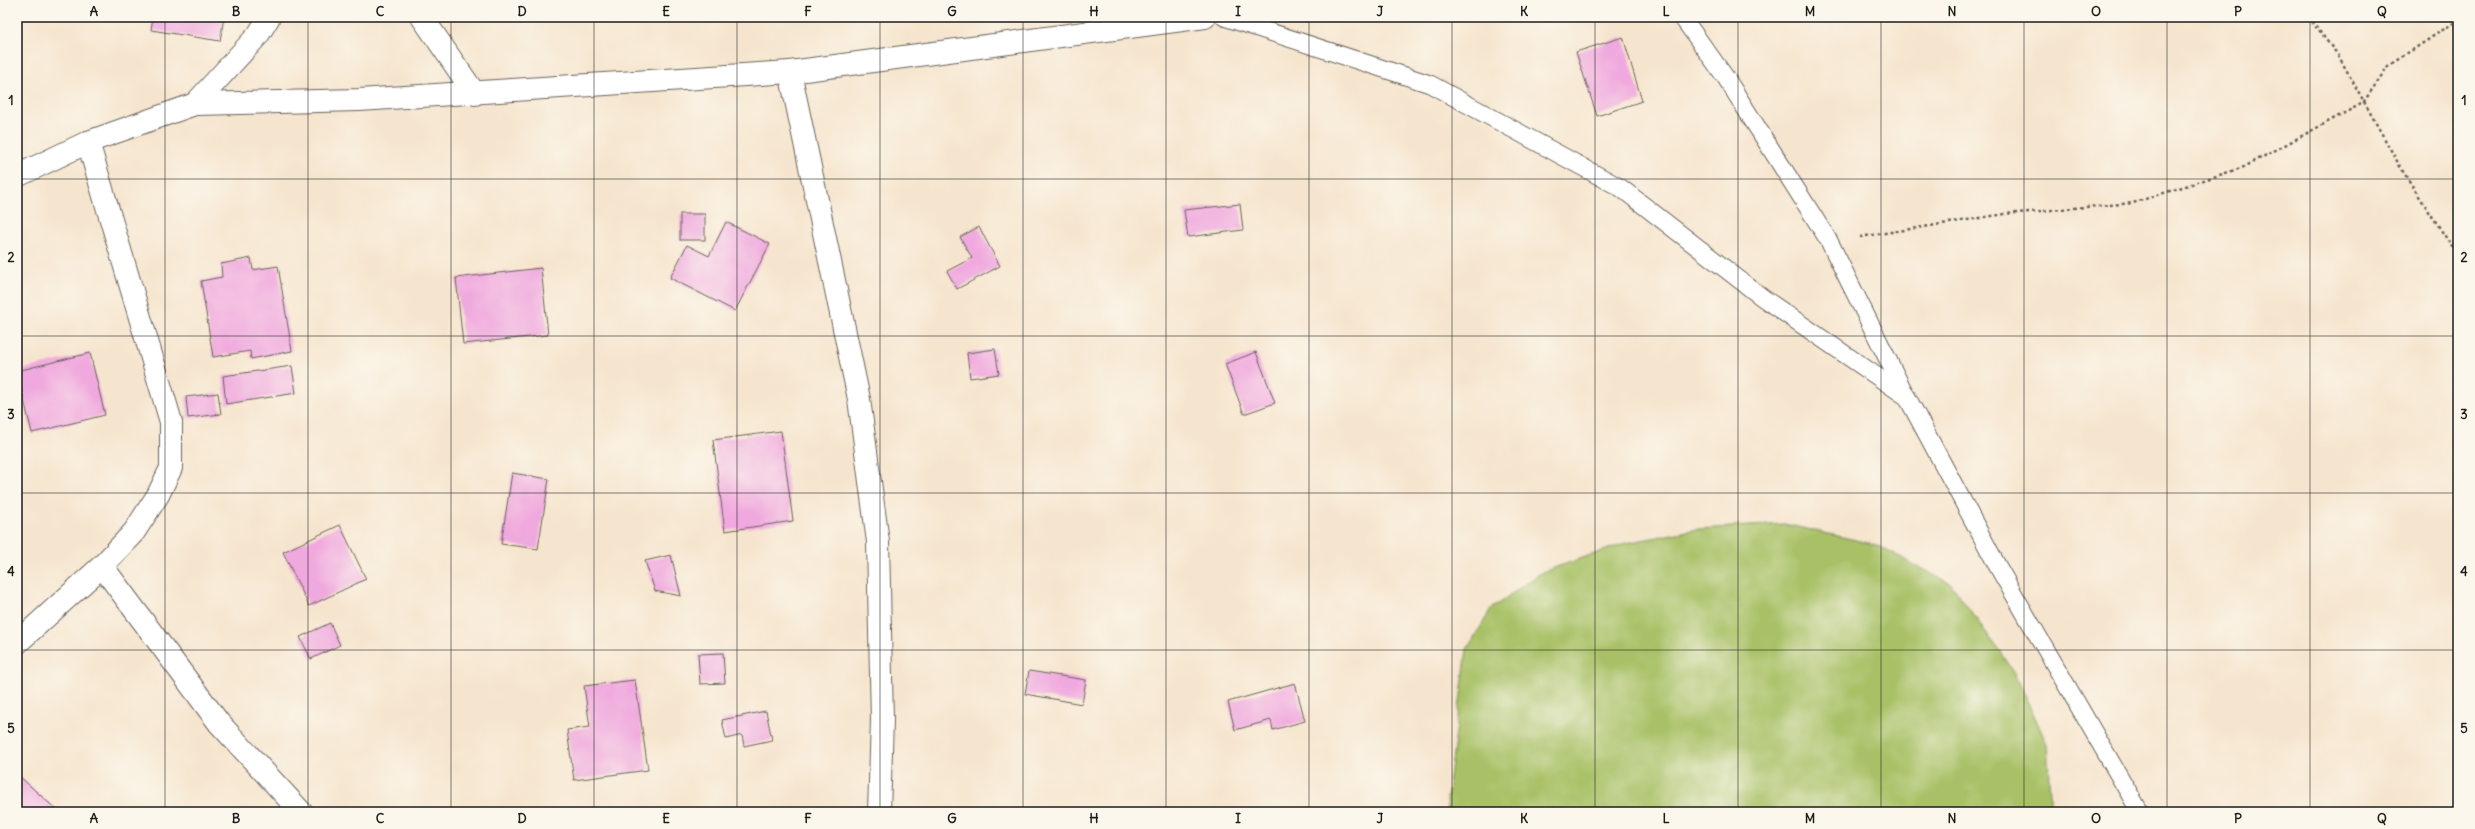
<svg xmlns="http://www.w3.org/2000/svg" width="2475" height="829" font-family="Delius,sans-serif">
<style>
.garden{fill:#a8c166;stroke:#626e41}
.building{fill:#f0a9de}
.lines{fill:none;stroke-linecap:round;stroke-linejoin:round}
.service-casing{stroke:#68625a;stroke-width:19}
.minor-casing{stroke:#68625a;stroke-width:24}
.path{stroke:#68625a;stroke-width:2.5;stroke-dasharray:3 3;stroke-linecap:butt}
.service{stroke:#fff;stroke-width:17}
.minor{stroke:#fff;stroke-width:22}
.grid{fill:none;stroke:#1c1c1c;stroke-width:1;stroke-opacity:0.55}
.neatline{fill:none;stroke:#1c1c1c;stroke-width:1.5}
.grid-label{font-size:13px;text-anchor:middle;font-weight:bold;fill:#1c1c1c}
</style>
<rect width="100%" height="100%" fill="#fbf7ec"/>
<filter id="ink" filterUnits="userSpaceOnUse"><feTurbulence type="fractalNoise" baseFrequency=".025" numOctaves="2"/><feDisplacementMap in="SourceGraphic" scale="8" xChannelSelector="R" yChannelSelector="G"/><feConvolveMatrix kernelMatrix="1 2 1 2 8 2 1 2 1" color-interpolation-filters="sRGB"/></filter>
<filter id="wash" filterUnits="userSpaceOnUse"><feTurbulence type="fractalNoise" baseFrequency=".012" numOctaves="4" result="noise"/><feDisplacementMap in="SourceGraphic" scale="16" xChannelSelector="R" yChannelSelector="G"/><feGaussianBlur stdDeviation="0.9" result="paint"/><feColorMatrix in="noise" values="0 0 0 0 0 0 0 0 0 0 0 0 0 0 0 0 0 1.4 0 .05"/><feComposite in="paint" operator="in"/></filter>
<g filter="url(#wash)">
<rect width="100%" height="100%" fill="#f6e5ce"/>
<path class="garden" d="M1784 524 1874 544 1951 584 2014 671 2047 744 2051 812H1448L1447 800 1467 649 1492 608 1542 572 1626 543 1698 529Z"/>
<g id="blocks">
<g class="building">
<path d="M153 17H224L220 41 151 30Z"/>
<path d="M1623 37 1642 101 1597 116 1576 52Z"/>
<path d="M1240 204 1243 230 1188 237 1184 210Z"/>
<rect x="680" y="214" width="25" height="26"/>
<path d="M726 222 770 244 735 311 670 278 687 245 709 256Z"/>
<path d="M979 227 1000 266 957 289 947 271 972 258 960 237Z"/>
<path d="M251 258 253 270 278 266 292 351 251 359 250 351 213 357 201 281 222 277 221 264Z"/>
<path d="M541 268 548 335 463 344 456 278Z"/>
<path d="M995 349 999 374 970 378 967 353Z"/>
<path d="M1256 352 1275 403 1244 414 1225 364Z"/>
<path d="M90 353 105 415 32 433 17 371Z"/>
<path d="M292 366 296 393 226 404 223 376Z"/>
<path d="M218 393 221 414 188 418 186 397Z"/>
<path d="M781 431 793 521 725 531 713 440Z"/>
<path d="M512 473 549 479 538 549 501 544Z"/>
<path d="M340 525 366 579 309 606 283 552Z"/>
<path d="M671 555 681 596 655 591 645 561Z"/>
<path d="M330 623 340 645 311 659 300 637Z"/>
<path d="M723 653 725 683 700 684 698 654Z"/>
<path d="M1029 671 1086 680 1082 704 1025 694Z"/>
<path d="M635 680 648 770 574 780 567 730 590 727 584 686Z"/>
<path d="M1295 683 1305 721 1273 730 1271 720 1235 730 1228 702Z"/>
<path d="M766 711 772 740 744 746 742 735 726 739 722 720Z"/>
<path d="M19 776 59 812H19L17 810V778Z"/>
</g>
</g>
</g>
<g filter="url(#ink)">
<use href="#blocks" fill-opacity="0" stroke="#68625a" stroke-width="1"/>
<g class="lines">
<g class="service-casing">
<g id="service">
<path d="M1224 17 1430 84 1621 188 1763 298 1907 397 1998 567 2140 812"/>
<path d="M1682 17 1726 78 1829 241 1906 396"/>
</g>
</g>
<g class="minor-casing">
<g id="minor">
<path d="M422 17 475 94"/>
<path d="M790 72 859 399 878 542 882 720 879 812"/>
<path d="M195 104 258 35 269 17"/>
<path d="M17 176 88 142 195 104 359 100 790 72 1205 17"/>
<path d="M102 566 219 723 301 812"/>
<path d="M17 643 102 566 134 532 158 495 171 468V422L88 142"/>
</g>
</g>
<g class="path">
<path d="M2308 17 2338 55 2402 170 2458 256"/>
<path d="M1860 237 2005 214 2133 203 2244 167 2363 103 2388 66 2458 20"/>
</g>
<use href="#service" class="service"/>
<use href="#minor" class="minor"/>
</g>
</g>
<path class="grid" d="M165 17V812M308 17V812M451 17V812M594 17V812M737 17V812M880 17V812M1023 17V812M1166 17V812M1309 17V812M1452 17V812M1595 17V812M1738 17V812M1881 17V812M2024 17V812M2167 17V812M2310 17V812M17 179H2458M17 336H2458M17 493H2458M17 650H2458"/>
<rect width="2475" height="829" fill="none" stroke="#fbf7ec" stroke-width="44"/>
<rect x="22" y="22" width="2431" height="785" class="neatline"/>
<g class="grid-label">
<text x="94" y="16">A</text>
<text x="236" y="16">B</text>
<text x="380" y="16">C</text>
<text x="522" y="16">D</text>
<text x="666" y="16">E</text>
<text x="808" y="16">F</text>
<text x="952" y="16">G</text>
<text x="1094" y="16">H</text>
<text x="1238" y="16">I</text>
<text x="1380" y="16">J</text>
<text x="1524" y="16">K</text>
<text x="1666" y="16">L</text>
<text x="1810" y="16">M</text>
<text x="1952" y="16">N</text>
<text x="2096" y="16">O</text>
<text x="2238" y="16">P</text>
<text x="2382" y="16">Q</text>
<text x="11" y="105">1</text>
<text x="2464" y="105">1</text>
<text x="11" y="262">2</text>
<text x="2464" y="262">2</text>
<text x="11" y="419">3</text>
<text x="2464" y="419">3</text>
<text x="11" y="576">4</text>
<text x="2464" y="576">4</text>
<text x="11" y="733">5</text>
<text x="2464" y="733">5</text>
<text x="94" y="823">A</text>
<text x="236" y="823">B</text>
<text x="380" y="823">C</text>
<text x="522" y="823">D</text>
<text x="666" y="823">E</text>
<text x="808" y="823">F</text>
<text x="952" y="823">G</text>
<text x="1094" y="823">H</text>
<text x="1238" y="823">I</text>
<text x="1380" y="823">J</text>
<text x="1524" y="823">K</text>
<text x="1666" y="823">L</text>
<text x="1810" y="823">M</text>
<text x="1952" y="823">N</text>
<text x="2096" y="823">O</text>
<text x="2238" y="823">P</text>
<text x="2382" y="823">Q</text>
</g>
</svg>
